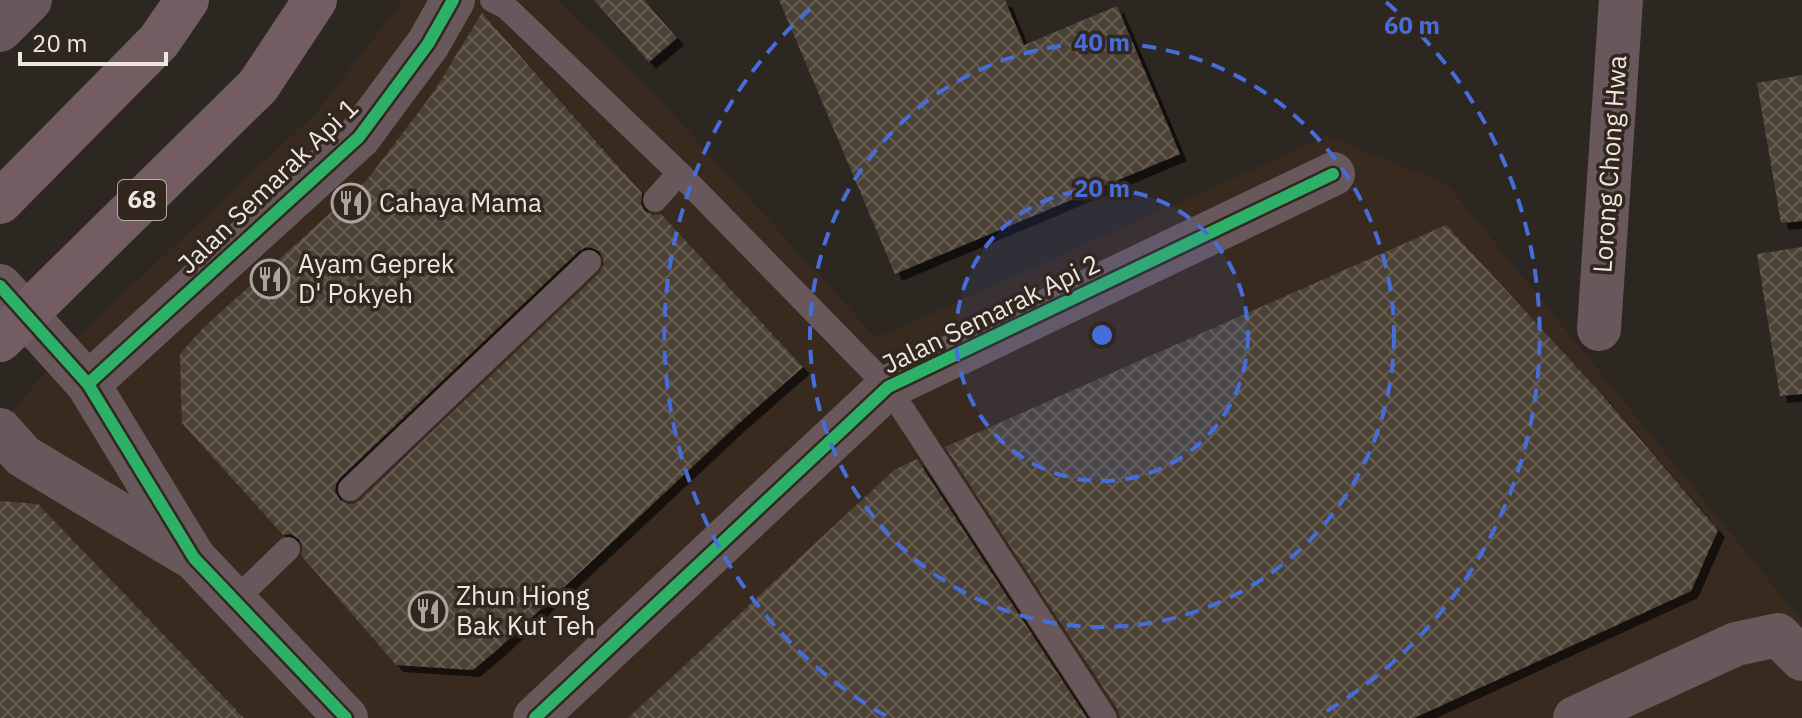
<svg xmlns="http://www.w3.org/2000/svg" width="1802" height="718" font-family="'IBM Plex Sans',sans-serif">
<style>
.built{fill:#382a1e}
.building{fill:url(#building-cross-hatch);fill-rule:evenodd;filter:url(#shadow)}
.lines{fill:none;stroke-linecap:round;stroke-linejoin:round}
.service{stroke:#68575b;stroke-width:24}
.minor{stroke:#68575b;stroke-width:44}
.tertiary{stroke:#68575b;stroke-width:44}
.primary{stroke:#735d63;stroke-width:44}
.cycleway-casing{stroke:#31271e;stroke-width:17}
.cycleway{stroke:#2db169;stroke-width:12}
.ring{fill:none;stroke:#476dda;stroke-width:4;stroke-dasharray:14 10}
.labels{text-anchor:middle;stroke-width:7;stroke-linejoin:round;paint-order:stroke}
.shield{fill:#31271e;stroke:#b5ada6;stroke-width:2}
.shield-label{font-size:24px;font-weight:bold;fill:#eee7e1}
.street-label{font-size:26px;fill:#eee7e1;stroke:#31271e}
.poi-label{font-size:26px;fill:#eee7e1;stroke:#31271e;text-anchor:start}
.centre{fill:#476dda;stroke:#31271e;stroke-width:4}
.ring-label{font-size:24px;text-anchor:middle;font-weight:bold;fill:#476dda;stroke:#31271e;stroke-width:7;stroke-linejoin:round;paint-order:stroke}
</style>
<defs>
<pattern id="building-cross-hatch" width="8" height="8" patternUnits="userSpaceOnUse" patternTransform="scale(2)"><rect width="8" height="8" fill="#4c4235"/><path d="M0 0l8 8M0 8l8-8" fill="none" stroke="#665d52"/></pattern>
<filter id="shadow"><feDropShadow dx="7" dy="7" stdDeviation="0" flood-color="#0009"/></filter>
</defs>
<rect width="100%" height="100%" fill="#2d2722"/>
<path class="built" d="M403 0H557L647 86 876 338 1327 136 1447 184 1802 621V718H0V424L77 337 316 113Z"/>
<g class="building">
<path d="M594 0H644L677 38 649 62Z"/>
<path d="M779 0H1005L1024 45 1117 6 1180 154 895 274Z"/>
<path d="M482 13 642 193 641 204 645 211 653 215 661 214 803 367 738 424 498 649 473 670 396 665 301 555 303 546 299 539 291 534 283 535 182 423 180 354 203 328 367 180 433 93ZM586 247 592 248 599 251 603 258 604 265 599 273 360 500 353 504H347L340 500 335 492 336 484 340 478 579 251Z"/>
<path d="M1802 75V221L1781 223 1757 83Z"/>
<path d="M1446 225 1599 391 1718 530 1691 591 1414 718H1120L1118 710 945 447Z"/>
<path d="M1802 247V394L1780 396 1757 254Z"/>
<path d="M917 459 1087 718H628L894 470Z"/>
<path d="M0 501 38 504 244 718H0Z"/>
</g>
<g class="lines">
<g class="service">
<path d="M492 0 507 8 679 173 888 387 1105 718"/>
<path d="M655 200 679 173"/>
<path d="M350 489 589 262"/>
<path d="M234 601 288 549"/>
</g>
<g class="minor">
<path d="M0 30 30 0"/>
<path d="M1599 329 1621 0"/>
<path d="M88 384 359 137 428 44 453 0"/>
<path d="M535 718 888 387 1333 174"/>
<path d="M1575 718 1736 644 1778 635 1802 659"/>
</g>
<g class="tertiary">
<path d="M0 286 88 384 194 558 346 718"/>
<path d="M0 430 23 456 188 555"/>
</g>
<g class="primary">
<path d="M0 202 159 41 187 0"/>
<path d="M0 340 258 86 315 0"/>
</g>
<g class="cycleway-casing">
<g id="cycleway">
<path d="M0 286 88 384 194 558 346 718"/>
<path d="M88 384 359 137 428 44 453 0"/>
<path d="M535 718 888 387 1333 174"/>
</g>
</g>
<use href="#cycleway" class="cycleway"/>
</g>
<circle cx="1102" cy="335" r="146" fill="#476dda" fill-opacity=".12"/>
<g class="ring">
<circle cx="1102" cy="335" r="146"/>
<circle cx="1102" cy="335" r="292"/>
<path d="M886 716A438 438 0 0 1 818 2M1386 2A438 438 0 0 1 1318 716"/>
</g>
<defs>
<g id="restaurant-ring" transform="scale(2)"><circle r="9.5" fill="#31271e" stroke="#aaa49e" stroke-width="1.5"/><path d="M-5-6h1v4h1v-4h1v4h1v-4h1v5L-1.5 .5V6h-2V.5L-5-1ZM5-6V6H3V1.5H1.5Q1.5-4 5-6Z" fill="#aaa49e"/></g>
</defs>
<g fill-rule="evenodd">
<use href="#restaurant-ring" x="351" y="203"/>
<use href="#restaurant-ring" x="270" y="279"/>
<use href="#restaurant-ring" x="428" y="611"/>
</g>
<g class="labels">
<rect class="shield" x="118" y="180" width="48" height="40" rx="6"/>
<g class="shield-label">
<text x="142" y="208">68</text>
</g>
<g class="street-label">
<text transform="translate(1610 164) rotate(-86)" y="9">Lorong Chong Hwa</text>
<text transform="translate(268 186) rotate(-44)" y="9">Jalan Semarak Api 1</text>
<text transform="translate(991 314) rotate(-26)" y="9">Jalan Semarak Api 2</text>
</g>
<g class="poi-label">
<text x="379" y="212">Cahaya Mama</text>
<text x="298" y="273">Ayam Geprek<tspan x="298" dy="30">D' Pokyeh</tspan></text>
<text x="456" y="605">Zhun Hiong<tspan x="456" dy="30">Bak Kut Teh</tspan></text>
</g>
</g>
<circle cx="1102" cy="335" r="12" class="centre"/>
<g class="ring-label">
<text x="1412" y="34">60 m</text>
<text x="1102" y="51">40 m</text>
<text x="1102" y="197">20 m</text>
</g>
<path d="M20 52v12h146v-12" fill="none" stroke="#eee7e1" stroke-width="4"/>
<text x="32" y="52" font-size="24" fill="#eee7e1" stroke="#31271e" stroke-width="6" paint-order="stroke">20 m</text>
</svg>
